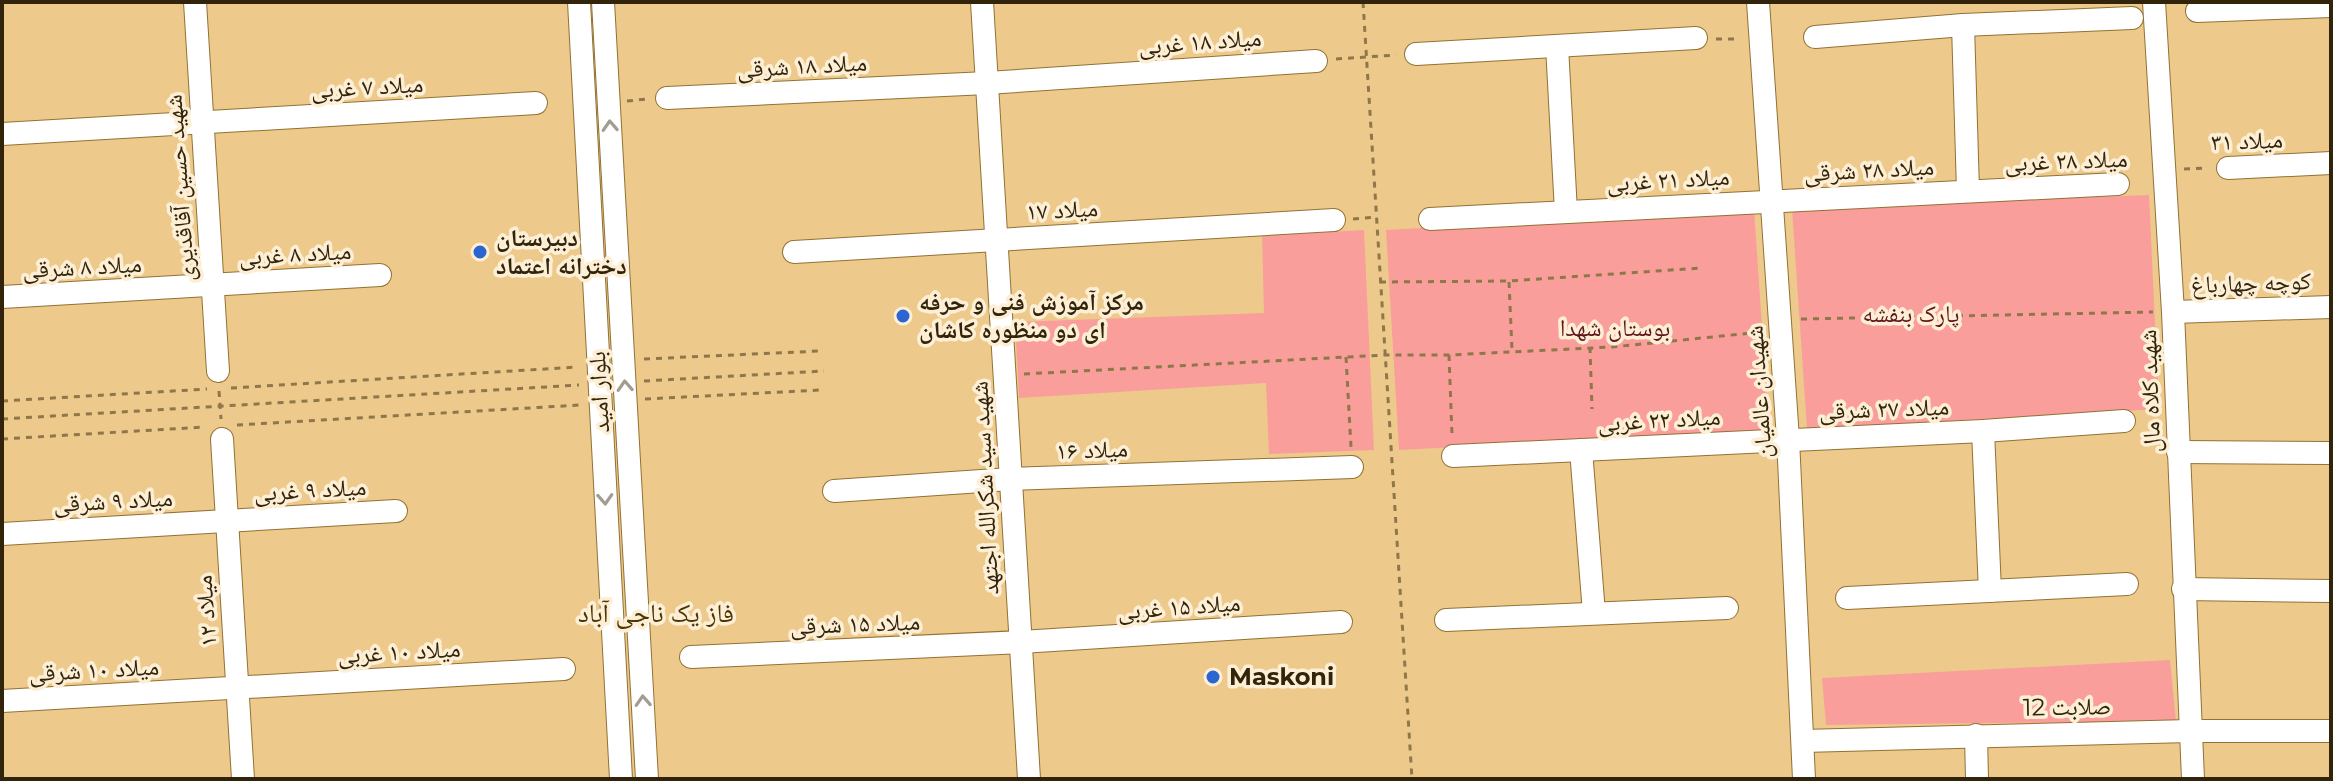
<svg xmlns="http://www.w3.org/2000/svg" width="2333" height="781" font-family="Montserrat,'Noto Naskh Arabic',sans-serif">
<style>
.green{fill:#fa9e9c}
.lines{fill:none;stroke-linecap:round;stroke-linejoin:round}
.minor-casing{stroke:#927134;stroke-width:24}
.path{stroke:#8f774a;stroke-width:3;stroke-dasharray:6 6;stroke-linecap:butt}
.minor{stroke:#fff;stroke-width:22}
.oneway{stroke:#a39c91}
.poi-dot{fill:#2a65d2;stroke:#fdeed6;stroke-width:3}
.labels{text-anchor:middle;stroke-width:7;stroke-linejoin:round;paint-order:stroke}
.street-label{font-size:24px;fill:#32240a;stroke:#fdeed6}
.poi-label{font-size:24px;font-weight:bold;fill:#32240a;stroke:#fdeed6;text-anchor:start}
.park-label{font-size:24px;fill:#62161c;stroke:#fdeed6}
.neighbourhood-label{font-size:26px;fill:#4c3500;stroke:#fdeed6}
</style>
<rect width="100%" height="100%" fill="#edca8b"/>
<g class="green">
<path d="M2149 195 2159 409 1807 429 1792 209Z"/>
<path d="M1754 209 1769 431 1399 450 1386 230Z"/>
<path d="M1364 230 1374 450 1269 454 1266 383 1019 398 1015 322 1264 313 1262 236Z"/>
<path d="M2170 660 2176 721 1826 725 1822 678Z"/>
</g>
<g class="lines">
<g class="minor-casing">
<g id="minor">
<path d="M195 2 218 371"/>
<path d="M579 2 621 779"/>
<path d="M603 2 647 779"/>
<path d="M982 2 1029 779"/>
<path d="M1758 2 1788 439 1804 779"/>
<path d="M2154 2 2173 312 2193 779"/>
<path d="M2197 11 2331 6"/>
<path d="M1963 25 1968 191"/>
<path d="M1815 37 1963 25 2132 18"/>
<path d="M1557 46 1566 212"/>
<path d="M1416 54 1696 38"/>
<path d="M667 98 987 83 1316 61"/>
<path d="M2 134 536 103"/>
<path d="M2228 168 2331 163"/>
<path d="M1430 219 2118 184"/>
<path d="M794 252 1334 220"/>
<path d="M2 297 380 275"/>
<path d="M2173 312 2331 307"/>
<path d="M1983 431 1990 591"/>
<path d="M222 439 243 779"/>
<path d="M1581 450 1594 613"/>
<path d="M2178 452 2331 453"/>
<path d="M1453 456 1983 431 2124 421"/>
<path d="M834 491 1011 479 1352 467"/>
<path d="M2 534 396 511"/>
<path d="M2183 589 2331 591"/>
<path d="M1847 598 2127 584"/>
<path d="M1446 620 1727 608"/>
<path d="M691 657 1021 642 1341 622"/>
<path d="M2 701 564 669"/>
<path d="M1976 735 1977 779"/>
<path d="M1803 741 2190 731H2331"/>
</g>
</g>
<g class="path">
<path d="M1363 2 1412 779"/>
<path d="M1716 39H1740"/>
<path d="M1336 59 1396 55"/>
<path d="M627 101 647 99"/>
<path d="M2184 169 2208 168"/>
<path d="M1353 219 1376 217"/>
<path d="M1380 282 1509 281 1701 268"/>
<path d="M1509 282 1512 350"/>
<path d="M1801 319 2153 312"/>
<path d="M1590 347 1592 409"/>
<path d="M1449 355 1452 435"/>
<path d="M1346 357 1351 447"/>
<path d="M644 359 820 351"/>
<path d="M1024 374 1385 355H1449L1612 347 1762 332"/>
<path d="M644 381 824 371"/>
<path d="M231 388 578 367"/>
<path d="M219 391 221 419"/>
<path d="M645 399 821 390"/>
<path d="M2 401 207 389"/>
<path d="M2 419 579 385"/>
<path d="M237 425 580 405"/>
<path d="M2 439 205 427"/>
</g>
<use href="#minor" class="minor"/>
</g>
<defs><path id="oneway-chevron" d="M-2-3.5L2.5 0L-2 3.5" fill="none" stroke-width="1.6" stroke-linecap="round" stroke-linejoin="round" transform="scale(2)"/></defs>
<g class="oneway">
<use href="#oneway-chevron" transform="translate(610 126) rotate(-93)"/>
<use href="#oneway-chevron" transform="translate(625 386) rotate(-93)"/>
<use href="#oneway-chevron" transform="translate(605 499) rotate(87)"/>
<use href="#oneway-chevron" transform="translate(643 701) rotate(-93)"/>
</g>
<g class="poi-dot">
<circle cx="480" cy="252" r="8"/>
<circle cx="903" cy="316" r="8"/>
<circle cx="1213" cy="677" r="8"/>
</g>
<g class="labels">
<g class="street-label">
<text transform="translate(1200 42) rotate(-4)" y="8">میلاد ۱۸ غربی</text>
<text transform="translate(802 66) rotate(-3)" y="8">میلاد ۱۸ شرقی</text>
<text transform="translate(367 87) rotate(-3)" y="8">میلاد ۷ غربی</text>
<text transform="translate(2247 141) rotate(-2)" y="8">میلاد ۳۱</text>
<text transform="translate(2066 161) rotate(-2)" y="8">میلاد ۲۸ غربی</text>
<text transform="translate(1869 170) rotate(-3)" y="8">میلاد ۲۸ شرقی</text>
<text transform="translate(1668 180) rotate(-3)" y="8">میلاد ۲۱ غربی</text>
<text transform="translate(180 188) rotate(-94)" y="8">شهید حسین آقاقدیری</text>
<text transform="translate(1062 210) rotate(-3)" y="8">میلاد ۱۷</text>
<text transform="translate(295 254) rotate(-3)" y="8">میلاد ۸ غربی</text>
<text transform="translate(82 267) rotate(-3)" y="8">میلاد ۸ شرقی</text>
<text transform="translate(2251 283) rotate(-2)" y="8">کوچه چهارباغ</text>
<text transform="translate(2150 391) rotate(-92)" y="8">شهید کلاه مال</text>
<text transform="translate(599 392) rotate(-93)" y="8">بلوار امید</text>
<text transform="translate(1759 392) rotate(-94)" y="8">شهیدان عالمیان</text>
<text transform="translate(1884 409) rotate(-2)" y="8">میلاد ۲۷ شرقی</text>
<text transform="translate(1659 420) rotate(-3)" y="8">میلاد ۲۲ غربی</text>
<text transform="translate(1092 450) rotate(-2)" y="8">میلاد ۱۶</text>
<text transform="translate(985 488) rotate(-93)" y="8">شهید سید شکرالله اجتهد</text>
<text transform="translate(310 490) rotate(-3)" y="8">میلاد ۹ غربی</text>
<text transform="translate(113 501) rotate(-3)" y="8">میلاد ۹ شرقی</text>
<text transform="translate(1179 607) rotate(-4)" y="8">میلاد ۱۵ غربی</text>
<text transform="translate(206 611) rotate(-94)" y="8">میلاد ۱۲</text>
<text transform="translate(855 624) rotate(-2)" y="8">میلاد ۱۵ شرقی</text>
<text transform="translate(399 652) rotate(-3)" y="8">میلاد ۱۰ غربی</text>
<text transform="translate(94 670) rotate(-3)" y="8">میلاد ۱۰ شرقی</text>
<text transform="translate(2067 707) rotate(-1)" y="8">صلابت 12</text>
</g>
<g class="poi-label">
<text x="496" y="246">دبیرستان<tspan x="496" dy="28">دخترانه اعتماد</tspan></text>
<text x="919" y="310">مرکز آموزش فنی و حرفه<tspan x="919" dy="28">ای دو منظوره کاشان</tspan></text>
<text x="1229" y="685">Maskoni</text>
</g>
<g class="park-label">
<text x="1911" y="322">پارک بنفشه</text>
<text x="1615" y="336">بوستان شهدا</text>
</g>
<g class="neighbourhood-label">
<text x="656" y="622">فاز یک ناجی آباد</text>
</g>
</g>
<rect width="2333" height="781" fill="none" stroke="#32240a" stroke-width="8"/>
</svg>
